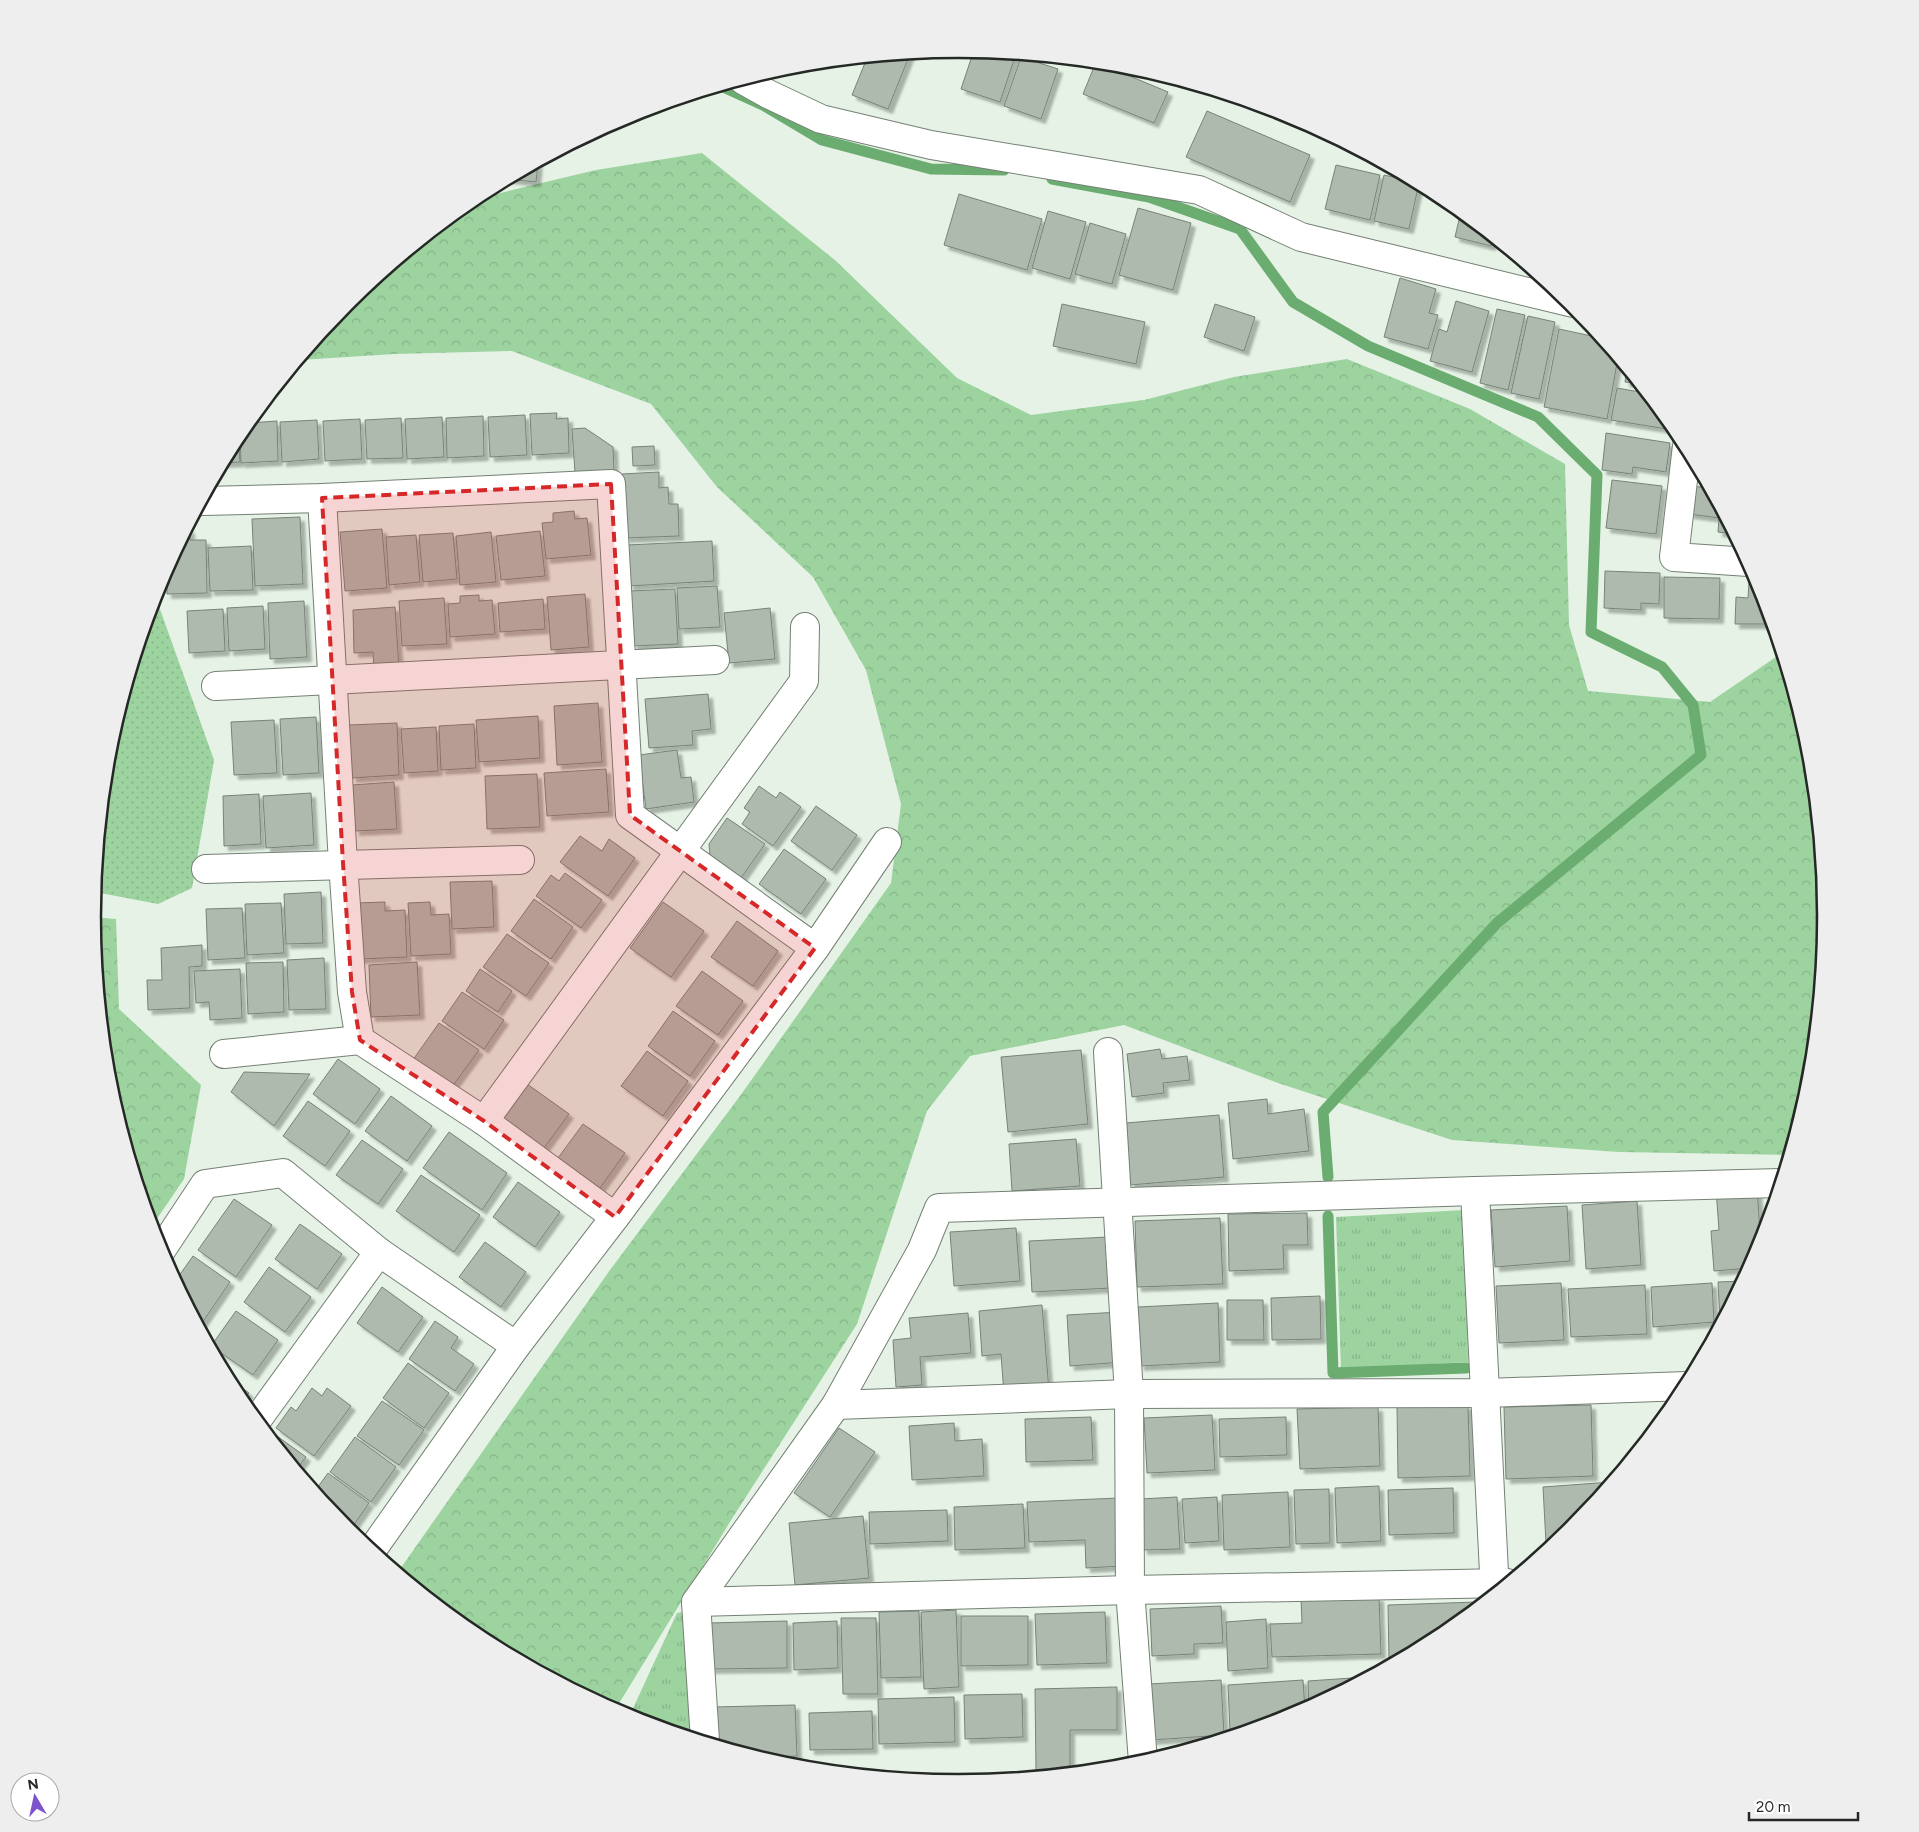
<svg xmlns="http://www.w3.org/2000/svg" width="1919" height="1832" font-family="Figtree,sans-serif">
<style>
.grass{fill:url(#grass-dots)}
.forest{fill:url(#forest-crowns)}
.park{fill:url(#park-tufts)}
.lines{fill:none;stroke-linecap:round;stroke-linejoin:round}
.stream{stroke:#6bad70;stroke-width:11}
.building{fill:#aebaae;stroke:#788378;filter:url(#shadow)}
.street-casing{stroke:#758075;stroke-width:30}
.street{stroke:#fff;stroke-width:28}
.marked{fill:#d62828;fill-opacity:0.2;stroke:#d62828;stroke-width:4;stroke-dasharray:10 6;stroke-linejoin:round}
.rim{fill:none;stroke:#252925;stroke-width:2.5}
</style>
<defs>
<pattern id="grass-dots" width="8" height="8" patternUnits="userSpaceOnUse" patternTransform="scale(1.25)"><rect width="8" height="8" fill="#9cd39f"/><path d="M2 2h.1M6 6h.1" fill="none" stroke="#86b589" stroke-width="1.8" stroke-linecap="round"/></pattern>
<pattern id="forest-crowns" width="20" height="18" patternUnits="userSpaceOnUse" patternTransform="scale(1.25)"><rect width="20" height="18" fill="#9cd39f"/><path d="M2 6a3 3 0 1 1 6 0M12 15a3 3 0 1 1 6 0" fill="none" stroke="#86b589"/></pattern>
<pattern id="park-tufts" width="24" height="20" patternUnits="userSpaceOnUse" patternTransform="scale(1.25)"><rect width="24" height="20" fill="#9cd39f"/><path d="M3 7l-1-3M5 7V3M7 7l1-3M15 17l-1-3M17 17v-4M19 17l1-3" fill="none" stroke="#86b589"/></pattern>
<filter id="shadow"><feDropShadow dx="4.5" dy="4.5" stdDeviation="1" flood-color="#0004"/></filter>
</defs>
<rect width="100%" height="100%" fill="#e5f2e5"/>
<path class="grass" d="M153 601H157L214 760 192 888 158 904 95 892 109 747Z"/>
<g class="forest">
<path d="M1208 90 1292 115 1333 137 1284 121Z"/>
<path d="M702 153 836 261 957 378 1031 415 1144 400 1234 377 1347 359 1470 409 1565 464 1569 625 1588 691 1710 702 1782 653 1810 747 1827 916 1810 1085 1789 1155 1619 1152 1452 1140 1275 1082 1124 1025 970 1056 927 1111 857 1324 733 1517 615 1710 477 1637 398 1572 610 1270 740 1096 891 883 901 804 866 670 813 577 717 487 651 404 512 351 394 354 300 360 346 303 471 200 596 170Z"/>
<path d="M92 917 116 919 119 1009 201 1085 184 1179 152 1226 109 1085Z"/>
</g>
<g class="park">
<path d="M1465 1210 1468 1362 1341 1369 1336 1217Z"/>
<path d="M687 1611 691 1736 629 1717 677 1613Z"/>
</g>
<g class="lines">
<g class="stream">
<path d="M721 86 763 105 822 140 931 169 1004 170"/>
<path d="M1052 179 1149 197 1240 229 1293 302 1368 346 1538 417 1597 475 1591 632 1662 667 1693 705 1701 755 1497 923 1323 1112 1328 1177"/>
<path d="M1328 1216 1333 1373 1466 1368"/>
</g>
</g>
<g class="building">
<path d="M974 50 1016 54 1000 102 961 89Z"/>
<path d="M910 54 888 109 852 95 867 58Z"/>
<path d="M1021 57 1058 69 1041 119 1004 106Z"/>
<path d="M1096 62 1168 92 1154 123 1083 94Z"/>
<path d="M1207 111 1310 155 1290 202 1186 157Z"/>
<path d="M538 163 536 182 508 179Z"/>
<path d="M1336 165 1380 175 1370 220 1325 209Z"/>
<path d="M1384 175 1419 183 1409 229 1374 221Z"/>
<path d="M959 194 1042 219 1027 270 944 245Z"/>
<path d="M1138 208 1191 223 1173 290 1119 275Z"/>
<path d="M1048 211 1086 222 1070 279 1032 268Z"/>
<path d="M1461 211 1493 237 1491 246 1455 237Z"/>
<path d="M1090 223 1126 234 1112 284 1075 274Z"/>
<path d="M1400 278 1436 289 1429 313 1438 315 1428 349 1384 337Z"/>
<path d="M1456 301 1489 311 1472 372 1430 361 1439 329 1447 332Z"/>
<path d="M1062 304 1145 322 1136 364 1053 346Z"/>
<path d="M1215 304 1255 317 1244 351 1204 337Z"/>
<path d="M1497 309 1525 315 1508 390 1480 383Z"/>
<path d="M1528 316 1555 322 1539 399 1511 393Z"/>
<path d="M1559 329 1601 338 1618 358 1607 419 1544 407Z"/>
<path d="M1627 368 1639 384 1625 382Z"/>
<path d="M1617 388 1646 393 1673 425V430L1611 420Z"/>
<path d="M557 413 556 419 568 418 569 453 532 455 530 414Z"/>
<path d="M525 415 527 455 490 457 488 417Z"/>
<path d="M483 416 484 456 447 458 446 418Z"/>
<path d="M442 417 444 457 407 459 405 419Z"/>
<path d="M401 418 403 458 367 459 365 420Z"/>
<path d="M360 419 362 459 325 461 323 421Z"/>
<path d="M317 420 319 459 282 462 280 422Z"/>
<path d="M277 421 278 461 241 463 240 432 248 423Z"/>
<path d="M585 428 613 447 614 472 575 473 572 429Z"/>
<path d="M1606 433 1670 443 1666 472 1633 467 1632 474 1602 470Z"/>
<path d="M238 434 240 462 223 463Z"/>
<path d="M654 446 655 465 633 466 632 447Z"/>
<path d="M659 472V488L668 487 669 504H678L679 536 625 538 622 474Z"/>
<path d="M1612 480 1662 486 1656 534 1606 528Z"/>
<path d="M1692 486 1709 488 1734 534 1718 532 1719 518 1689 514Z"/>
<path d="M574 511 575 519 587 518 591 555 546 559 542 523 553 522V513Z"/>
<path d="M300 517 303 584 255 586 252 519Z"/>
<path d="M188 529H190V540H206L207 593 167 594V569Z"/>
<path d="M382 529 387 588 345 591 340 532Z"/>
<path d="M540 531 545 576 501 580 496 536Z"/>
<path d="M491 532 496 582 460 585 456 536Z"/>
<path d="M453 533 457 579 423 582 419 535Z"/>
<path d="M416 535 420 582 389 585 386 537Z"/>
<path d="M712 541 714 581 629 586 627 545Z"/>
<path d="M251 546 253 590 210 591 208 548Z"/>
<path d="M1605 571 1660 573 1659 604 1641 603V610L1604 608Z"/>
<path d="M1664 577 1720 578 1719 619 1664 618Z"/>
<path d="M1749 582H1759L1773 624H1735L1736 597 1748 598Z"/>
<path d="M717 586 720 627 679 629 677 588Z"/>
<path d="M675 589 678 644 633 646 630 591Z"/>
<path d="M585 594 589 647 551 650 547 597Z"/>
<path d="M479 595V601L492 600 495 634 450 637 448 604 460 603V596Z"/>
<path d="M444 598 447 644 402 646 399 601Z"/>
<path d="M543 599 545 629 500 632 498 603Z"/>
<path d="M304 601 307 657 270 659 268 603Z"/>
<path d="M263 606 265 649 229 651 227 608Z"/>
<path d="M395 607 399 668 374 670 373 652 354 653 353 610Z"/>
<path d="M770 608 775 659 729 663 724 613Z"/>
<path d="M223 609 225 651 189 653 187 611Z"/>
<path d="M708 694 711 729 692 731 693 745 649 748 645 699Z"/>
<path d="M598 703 602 762 557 765 554 706Z"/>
<path d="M538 716 540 758 479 762 476 720Z"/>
<path d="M316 717 319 773 283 775 280 719Z"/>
<path d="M274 720 277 773 234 775 231 722Z"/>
<path d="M397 723 399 775 352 778 349 725Z"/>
<path d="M474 724 476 768 441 770 439 726Z"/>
<path d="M436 727 438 771 404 773 401 729Z"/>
<path d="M677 750 681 778 691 777 694 802 646 809 639 755Z"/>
<path d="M606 769 609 812 547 816 544 773Z"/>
<path d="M537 774 540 827 487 829 485 776Z"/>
<path d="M394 782 397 829 355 831 352 785Z"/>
<path d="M759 786 776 798 780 792 801 807 773 846 742 824 750 812 744 808Z"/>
<path d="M311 793 314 845 266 848 263 796Z"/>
<path d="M259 794 261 844 224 846 223 796Z"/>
<path d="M816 806 857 835 832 870 791 841Z"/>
<path d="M727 818 765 844 741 878 710 856 709 844Z"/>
<path d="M580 836 602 851 609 839 635 858 608 896 560 862Z"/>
<path d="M784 849 826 879 801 914 759 884Z"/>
<path d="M565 873 602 900 581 928 536 896 551 875 559 881Z"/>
<path d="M492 881 494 927 452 929 450 882Z"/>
<path d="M321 892 323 943 286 944 284 894Z"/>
<path d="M534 899 573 927 551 959 511 931Z"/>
<path d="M385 902V911L405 910 407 957 359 959 356 903Z"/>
<path d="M430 902 431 915 449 914 451 954 411 956 408 903Z"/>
<path d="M663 902 704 931 671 977 630 948Z"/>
<path d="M281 903 284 953 247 955 245 904Z"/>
<path d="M242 908 245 958 208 960 206 909Z"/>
<path d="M737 921 778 951 753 986 711 957Z"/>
<path d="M507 934 549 963 526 996 483 967Z"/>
<path d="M202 945V966L189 967 190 1008 148 1010 147 980H162L161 948Z"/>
<path d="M324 958 326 1009 289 1010 287 960Z"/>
<path d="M283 962 284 1012 248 1014 246 963Z"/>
<path d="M417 962 420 1015 371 1017 369 965Z"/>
<path d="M240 969 242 1018 210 1020 209 1002 196 1003 194 971Z"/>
<path d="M480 969 512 991 498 1012 466 991Z"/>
<path d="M702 971 743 1001 718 1035 676 1006Z"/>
<path d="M462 992 504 1020 484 1049 442 1021Z"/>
<path d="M673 1011 715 1041 690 1076 648 1046Z"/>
<path d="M439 1023 479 1050 449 1091 410 1064Z"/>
<path d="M1160 1049 1162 1059 1187 1056 1190 1080 1163 1083 1164 1093 1132 1097 1127 1054Z"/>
<path d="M1081 1050 1088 1124 1008 1132 1001 1057Z"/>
<path d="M647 1051 688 1081 663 1116 621 1086Z"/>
<path d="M338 1059 380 1089 355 1124 313 1094Z"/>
<path d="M244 1072 310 1074 274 1126 231 1092Z"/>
<path d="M527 1084 569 1114 544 1148 502 1119Z"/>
<path d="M391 1096 432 1126 407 1161 365 1131Z"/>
<path d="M1267 1099 1268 1114 1304 1109 1309 1151 1233 1159 1228 1103Z"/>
<path d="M308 1101 350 1131 325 1166 283 1136Z"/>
<path d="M1219 1115 1224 1177 1130 1185 1126 1123Z"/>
<path d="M583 1124 625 1153 600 1188 558 1158Z"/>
<path d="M449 1132 507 1173 482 1210 423 1168Z"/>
<path d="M1076 1139 1080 1186 1012 1191 1009 1144Z"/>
<path d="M362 1140 403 1169 378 1204 336 1175Z"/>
<path d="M421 1175 480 1215 454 1252 396 1211Z"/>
<path d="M518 1182 560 1212 535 1247 493 1217Z"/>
<path d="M1757 1186 1761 1248 1750 1268 1714 1271 1711 1231 1719 1230 1716 1189Z"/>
<path d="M234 1199 272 1225 236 1277 198 1250Z"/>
<path d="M1637 1201 1641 1265 1586 1269 1582 1205Z"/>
<path d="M1567 1206 1570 1261 1495 1267 1491 1210Z"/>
<path d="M1307 1213 1308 1245H1283L1284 1269 1229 1271 1228 1214Z"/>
<path d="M1220 1218 1223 1284 1137 1287 1135 1221Z"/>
<path d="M300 1224 342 1254 317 1289 275 1259Z"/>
<path d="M1016 1228 1020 1281 954 1286 950 1232Z"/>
<path d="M1108 1237 1111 1288 1032 1292 1029 1241Z"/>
<path d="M485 1242 526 1272 501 1307 459 1277Z"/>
<path d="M193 1256 230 1282 200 1326 176 1280Z"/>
<path d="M269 1267 311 1297 285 1332 244 1302Z"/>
<path d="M1743 1281 1722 1321H1720L1718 1282Z"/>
<path d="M1561 1283 1564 1340 1499 1343 1496 1286Z"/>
<path d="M1712 1283 1714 1322 1653 1327 1651 1287Z"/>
<path d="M1645 1285 1647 1334 1571 1337 1568 1289Z"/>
<path d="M382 1287 423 1317 398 1352 357 1323Z"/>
<path d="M1320 1296 1321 1339 1272 1340 1271 1298Z"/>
<path d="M1227 1300H1263L1264 1340H1227Z"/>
<path d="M1218 1303 1220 1362 1140 1366 1138 1307Z"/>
<path d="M1042 1305 1049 1391 1004 1395 1001 1354 982 1356 979 1311Z"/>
<path d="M236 1311 278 1340 253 1375 211 1346Z"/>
<path d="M1120 1312 1123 1362 1070 1366 1067 1315Z"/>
<path d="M968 1313 971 1353 920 1357 922 1385 896 1387 893 1340 911 1338 909 1318Z"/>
<path d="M435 1321 458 1337 451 1348 474 1364 455 1391 409 1359Z"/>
<path d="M408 1363 449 1393 424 1428 383 1398Z"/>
<path d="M228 1378 249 1393 242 1402 238 1398Z"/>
<path d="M312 1388 322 1396 327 1388 351 1406 314 1456 276 1428 291 1407 296 1411Z"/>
<path d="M382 1401 424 1430 399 1465 357 1436Z"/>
<path d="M1468 1405 1470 1476 1398 1478 1397 1407Z"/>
<path d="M1591 1405 1593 1476 1506 1479 1504 1407Z"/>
<path d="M1378 1407 1380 1466 1300 1469 1297 1409Z"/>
<path d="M1212 1415 1215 1470 1147 1473 1144 1418Z"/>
<path d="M1091 1417 1093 1460 1026 1462 1025 1419Z"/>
<path d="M1286 1417 1287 1455 1220 1457 1219 1419Z"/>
<path d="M954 1423 955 1441 982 1439 984 1476 912 1480 909 1426Z"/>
<path d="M839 1428 875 1452 830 1517 794 1493Z"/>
<path d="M270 1431 306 1457 297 1469 268 1434Z"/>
<path d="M355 1437 396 1467 371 1502 330 1472Z"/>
<path d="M328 1473 369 1503 349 1532 315 1491Z"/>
<path d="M1611 1482 1573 1529 1557 1543H1546L1543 1487Z"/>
<path d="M1379 1486 1381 1541 1337 1543 1335 1488Z"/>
<path d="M1453 1488 1454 1533 1389 1535 1388 1490Z"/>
<path d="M1329 1489 1330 1543 1296 1544 1294 1490Z"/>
<path d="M1288 1492 1290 1547 1224 1550 1222 1495Z"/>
<path d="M1177 1497 1180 1549 1143 1550 1141 1499Z"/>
<path d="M1217 1497 1219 1541 1185 1543 1182 1499Z"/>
<path d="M1118 1498 1122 1566 1086 1568 1085 1540 1029 1542 1027 1502Z"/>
<path d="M1023 1504 1025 1548 955 1550 954 1507Z"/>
<path d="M947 1510 948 1541 870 1544 869 1512Z"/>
<path d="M863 1516 869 1578 795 1585 789 1523Z"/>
<path d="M1379 1597 1381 1654 1272 1657 1270 1624 1302 1623 1301 1599Z"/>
<path d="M1477 1602 1478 1607 1441 1637 1398 1660 1389 1661 1388 1605Z"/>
<path d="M1221 1606 1223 1643 1194 1644V1654L1152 1656 1150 1609Z"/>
<path d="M956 1610 959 1687 924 1689 921 1612Z"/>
<path d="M919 1611 921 1677 881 1678 879 1612Z"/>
<path d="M1105 1612 1107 1663 1037 1665 1035 1614Z"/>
<path d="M961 1616H1028V1665L961 1666Z"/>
<path d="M841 1618H876L878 1694H843Z"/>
<path d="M1266 1619 1268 1668 1228 1671 1226 1622Z"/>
<path d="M787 1621V1668L710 1669 709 1623Z"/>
<path d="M837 1621 838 1668 794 1670 793 1623Z"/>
<path d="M1366 1677 1309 1708 1308 1681Z"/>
<path d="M1221 1680 1224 1735 1152 1740 1149 1684Z"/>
<path d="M1303 1680 1305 1710 1291 1717 1251 1730 1230 1731 1228 1685Z"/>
<path d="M1117 1687V1730H1070V1771H1036L1035 1689Z"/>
<path d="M1022 1694 1023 1737 965 1739 964 1695Z"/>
<path d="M954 1697 955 1742 879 1744 878 1699Z"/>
<path d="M795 1705 797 1756 762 1758 715 1744 714 1707Z"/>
<path d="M872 1711 873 1749 810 1750 809 1713Z"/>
</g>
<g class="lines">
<g class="street-casing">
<g id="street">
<path d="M743 80 768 94 821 119 931 145 1199 190 1301 237 1573 303"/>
<path d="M1687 446 1674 557 1749 562"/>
<path d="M322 498 343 863 352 992 360 1040 484 1121 615 1217"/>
<path d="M203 501 322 498 611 484 630 815 815 948"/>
<path d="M216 686 715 660"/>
<path d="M206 869 520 860"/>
<path d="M1108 1052 1129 1394 1130 1590 1143 1762"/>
<path d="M224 1054 360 1040"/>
<path d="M484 1121 804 681 805 627"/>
<path d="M1475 1191 1495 1593"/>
<path d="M160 1252 205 1184 283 1173 379 1252 516 1346"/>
<path d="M836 1405 1129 1394 1486 1393 1687 1386"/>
<path d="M257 1420 379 1252"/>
<path d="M372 1550 516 1346 615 1217 815 948 887 842"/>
<path d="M696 1602 1130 1590 1507 1583"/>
<path d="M705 1741 696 1602 836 1405 922 1250 939 1208 1475 1191 1780 1183"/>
</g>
</g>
<use href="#street" class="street"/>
</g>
<path class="marked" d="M611 484 630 815 815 948 615 1217 484 1121 360 1040 352 992 343 863 322 498Z"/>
<path d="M0 0H1919V1832H0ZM101 916a858 858 0 1 1 1716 0a858 858 0 1 1-1716 0Z" fill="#eee" fill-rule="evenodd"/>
<path class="rim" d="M101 916a858 858 0 1 1 1716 0a858 858 0 1 1-1716 0Z"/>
<g transform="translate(35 1797) rotate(351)"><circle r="24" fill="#ffffff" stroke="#a8a9a8"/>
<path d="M0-4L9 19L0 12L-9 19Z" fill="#7e54cd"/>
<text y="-8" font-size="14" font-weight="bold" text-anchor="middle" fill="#252925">N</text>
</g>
<path d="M1749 1812v8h109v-8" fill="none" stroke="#252925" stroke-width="2.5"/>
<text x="1756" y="1812" font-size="15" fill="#252925" stroke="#ffffff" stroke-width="4" paint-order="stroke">20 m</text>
</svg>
